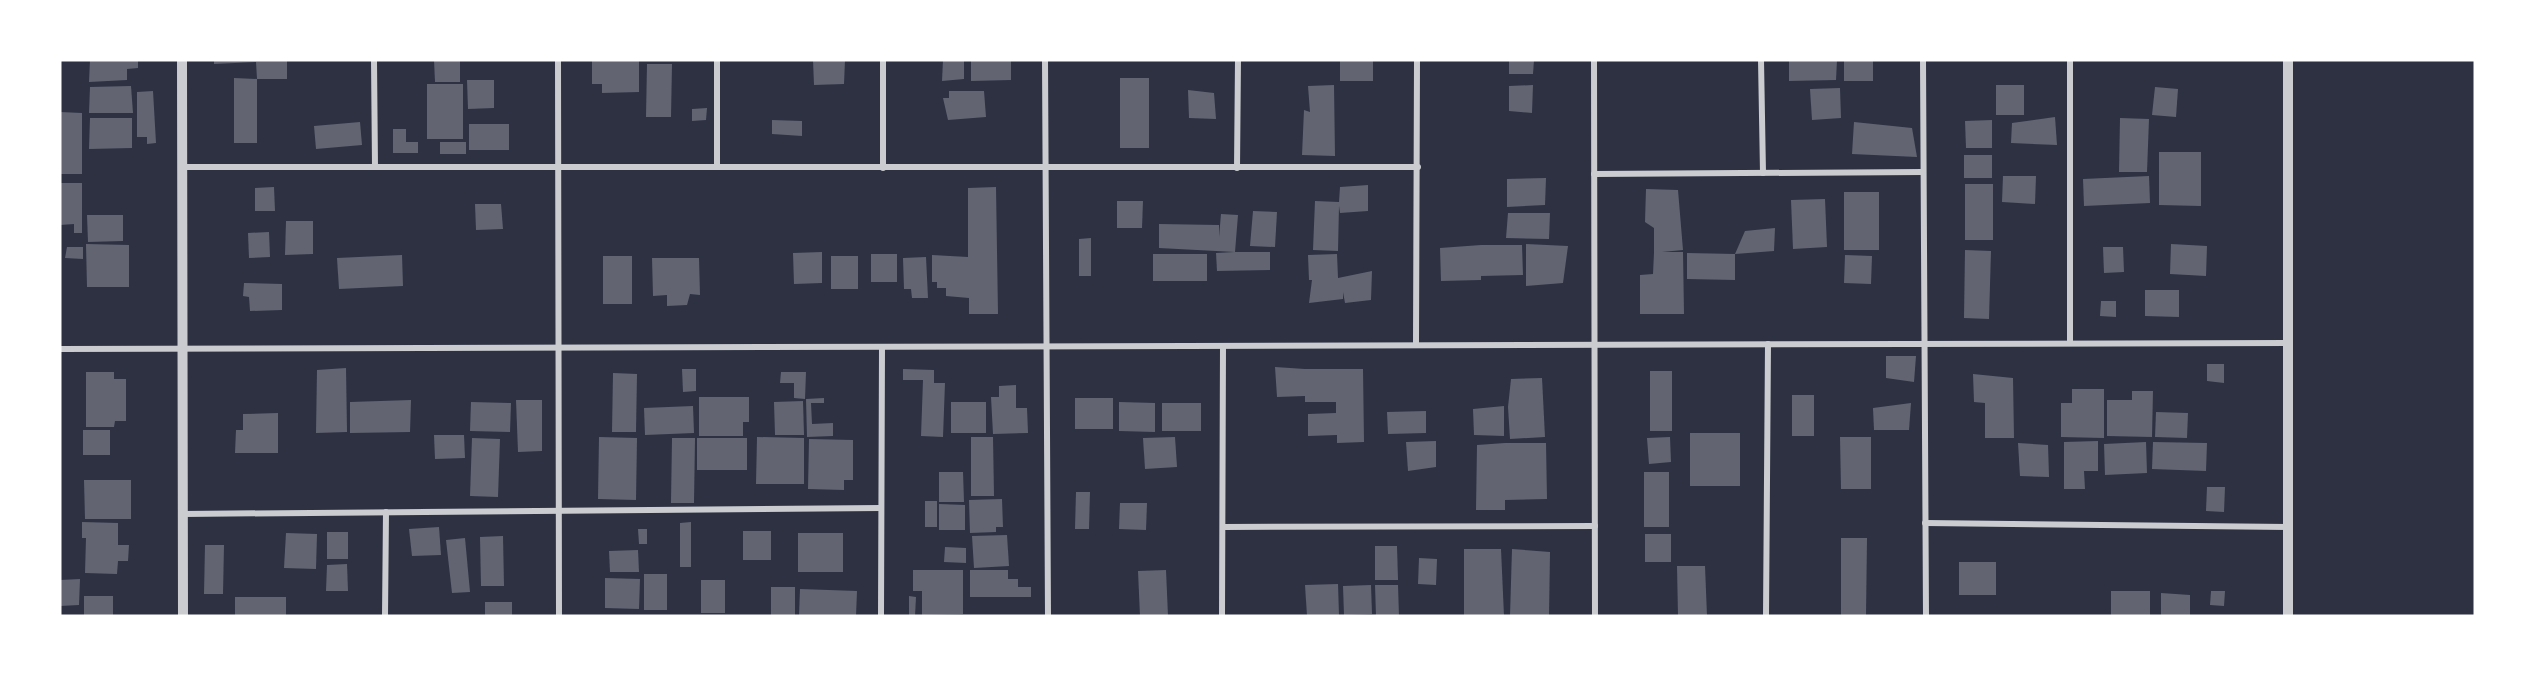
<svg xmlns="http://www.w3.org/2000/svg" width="2535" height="676" font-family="'PT Sans Narrow',sans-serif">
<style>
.building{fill:#626471}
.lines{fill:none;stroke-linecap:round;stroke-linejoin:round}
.minor{stroke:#caccd0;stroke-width:6}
.tertiary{stroke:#caccd0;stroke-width:10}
</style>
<rect width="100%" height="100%" fill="#2d3142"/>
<g class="building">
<path d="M90 60H138V68L127 69V80L89 82Z"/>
<path d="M214 60H287V79H257V143H234V78L257 79 256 62 214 64Z"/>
<path d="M434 60H460V82H435Z"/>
<path d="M639 60V92L602 93V84H592V61Z"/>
<path d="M813 60H845L844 84 814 85Z"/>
<path d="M943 60H964V79L942 81Z"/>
<path d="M971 60H1011V80L971 81Z"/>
<rect x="1340" y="60" width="33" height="21"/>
<path d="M1509 60H1534L1533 74H1509Z"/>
<path d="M1789 60H1837L1836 80 1789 81Z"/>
<rect x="1844" y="60" width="29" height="21"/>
<path d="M647 64H672L671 117H646Z"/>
<rect x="1120" y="78" width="29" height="70"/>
<path d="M467 80H494V108L468 109Z"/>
<rect x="427" y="84" width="36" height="55"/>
<path d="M1334 85 1335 156 1302 155 1304 110 1310 112 1308 86Z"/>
<path d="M1533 85 1532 113 1509 111V86Z"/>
<rect x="1996" y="85" width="28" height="30"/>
<path d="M131 86 133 113H89L90 87Z"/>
<path d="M2155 87 2178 89 2176 117 2152 115Z"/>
<path d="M1840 88 1841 118 1812 120 1810 89Z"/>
<path d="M1188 90 1214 93 1216 119 1189 118Z"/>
<path d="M153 91 156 143 147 144V137H137V92Z"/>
<path d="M949 91H984L986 117 948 120 943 98H949Z"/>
<path d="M707 108 706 120 692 121V109Z"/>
<path d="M60 112 82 113V174H60Z"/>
<path d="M2055 117 2057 145 2011 143 2012 123Z"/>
<path d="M90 118H132V148L89 149Z"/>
<path d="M2120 118 2149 119 2147 172H2119Z"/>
<path d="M772 120 802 121V136L772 134Z"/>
<path d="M1992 120V148H1966L1965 121Z"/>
<path d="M360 122 362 145 316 149 314 126Z"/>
<path d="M1854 122 1912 128 1917 157 1852 154Z"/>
<rect x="469" y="124" width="40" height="26"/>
<path d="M393 129H406V142H418V153H393Z"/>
<rect x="440" y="142" width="26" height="12"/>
<path d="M2159 152H2201V206L2159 205Z"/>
<rect x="1964" y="155" width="28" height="23"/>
<path d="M2003 176H2036L2035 204 2002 202Z"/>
<path d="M2149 176 2150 203 2084 206 2083 179Z"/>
<path d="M1546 178 1545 205 1507 207V179Z"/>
<path d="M60 183H82V233H74V224L60 225Z"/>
<rect x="1965" y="184" width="28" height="56"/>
<path d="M1368 185V211L1340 213 1339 206 1338 251 1313 250 1315 201 1339 202 1340 187Z"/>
<path d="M274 187 275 211H255V188Z"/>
<path d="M996 187 998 314H969V298L946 296V288H937V282H932V255L968 257V188Z"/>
<path d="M1646 189 1678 190 1683 250 1662 252H1683L1684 314H1640V275L1653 274 1654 253V228L1645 222Z"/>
<rect x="1844" y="192" width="35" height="58"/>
<path d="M1825 199 1827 247 1793 249 1791 200Z"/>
<path d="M1117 201H1143L1142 228H1117Z"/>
<path d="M475 204H501L503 229 476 230Z"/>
<path d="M1253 211 1277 212 1275 247 1250 246Z"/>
<path d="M1508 213H1550L1549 239 1506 238Z"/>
<path d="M1221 214 1238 215 1235 252 1159 248V224L1219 225V237Z"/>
<path d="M87 215H123V241L88 242Z"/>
<path d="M286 221H313V254L285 255Z"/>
<path d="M1775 228 1774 251 1735 254 1745 231Z"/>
<path d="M269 232 270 257 249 258 248 233Z"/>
<path d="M1091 238V276H1079V239Z"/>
<path d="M86 244 129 245V287H87Z"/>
<path d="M1526 244 1568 246 1563 283 1526 286Z"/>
<path d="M2171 244 2207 246 2206 276 2170 274Z"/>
<path d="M1481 245H1522L1523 275 1481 276V280L1441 281 1440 248Z"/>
<path d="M67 247H83V259L65 258Z"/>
<path d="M2103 247H2123L2124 272 2104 273Z"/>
<path d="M1965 250 1991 251 1989 319 1964 318Z"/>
<path d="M822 252V283L794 284 793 253Z"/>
<path d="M1235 252H1270V270L1217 271 1216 253Z"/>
<path d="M1687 253 1735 254V280L1687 279Z"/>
<rect x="871" y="254" width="26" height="28"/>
<rect x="1153" y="254" width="54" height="27"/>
<path d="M1337 254 1338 278 1372 271 1371 300 1345 303 1343 292V299L1309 303 1312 280H1309L1308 255Z"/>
<path d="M402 255 403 286 339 289 337 258Z"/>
<path d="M1845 255 1872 256 1871 284 1844 283Z"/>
<rect x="603" y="256" width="29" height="48"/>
<rect x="831" y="256" width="27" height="33"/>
<path d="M926 257 928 298H912L911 289H904L903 258Z"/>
<path d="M652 258H699L700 295 690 294 687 305 667 306V295L653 296Z"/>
<path d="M244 283 282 284V310L250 311 249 297 243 296Z"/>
<path d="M2145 290H2179V317L2145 316Z"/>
<path d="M2101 301H2116V317L2100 316Z"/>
<path d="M1886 356H1916L1914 382 1886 378Z"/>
<path d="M2207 364H2224V383L2207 381Z"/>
<path d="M1275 367 1305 369H1363L1364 442 1337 443V435L1308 436V414L1336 413V402H1305V396L1277 397Z"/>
<path d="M346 368 347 432 316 433 317 370Z"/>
<path d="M682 369H696V391L683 392Z"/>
<path d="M903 369 934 370V383H945L943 437 921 436 923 380H903Z"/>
<rect x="1650" y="371" width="22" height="60"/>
<path d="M86 372H114V379H126V421H115L114 427H86Z"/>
<path d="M781 372H806L805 399 794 398V383H780Z"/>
<path d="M613 373 637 374 636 432H612Z"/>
<path d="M1973 374 2013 378 2014 438H1985V403L1974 402Z"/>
<path d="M1542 378 1545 437 1510 439 1508 407 1511 379Z"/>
<path d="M1016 385V408H1027L1028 433 993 434 991 397H999V386Z"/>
<path d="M2072 389H2104V438L2061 437V403H2072Z"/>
<path d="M2132 391H2153L2152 437 2107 436V400H2132Z"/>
<rect x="1792" y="395" width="22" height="41"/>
<path d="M699 397H749V422H743V436H699Z"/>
<path d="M824 398V403H811L812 424 833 423V436L807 437 806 399Z"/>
<rect x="1075" y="398" width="38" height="31"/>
<path d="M411 400 410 432 350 433V402Z"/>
<path d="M516 400H542V451L518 452Z"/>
<path d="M803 401 804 435H775L774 402Z"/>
<path d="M471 402 511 403 510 432 470 431Z"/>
<rect x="951" y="402" width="35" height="31"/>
<path d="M1119 402 1155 403V432L1119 431Z"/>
<rect x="1162" y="403" width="39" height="28"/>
<path d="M1911 403 1909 430H1874L1873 408Z"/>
<path d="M693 406 694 433 645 435 644 408Z"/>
<path d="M1504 406V436L1474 435 1473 409Z"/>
<path d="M1426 411V433L1388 434 1387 412Z"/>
<path d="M2156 412 2188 413 2187 438 2155 437Z"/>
<path d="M278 413V453H235L236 430H243V414Z"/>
<rect x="83" y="430" width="27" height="25"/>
<rect x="1690" y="433" width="50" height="53"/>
<path d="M434 435H464L465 458 435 459Z"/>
<path d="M599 437 637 438 636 500 598 499Z"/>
<path d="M757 437 804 438V484H756Z"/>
<path d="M971 437H993L994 496H971Z"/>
<path d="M1175 437 1177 467 1145 469 1143 438Z"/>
<path d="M1670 437 1671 462 1649 464 1647 438Z"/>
<path d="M1840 437H1871V489H1841Z"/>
<path d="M472 438 500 439 498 497 470 496Z"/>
<path d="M672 438H695L694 503H671Z"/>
<rect x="697" y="438" width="50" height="32"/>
<path d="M809 439 853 440V480H844V490L808 489Z"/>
<path d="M1436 441V467L1408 471 1406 442Z"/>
<path d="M2098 441V471H2084L2085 489H2064V442Z"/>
<path d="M2146 442 2147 473 2105 475 2104 444Z"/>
<path d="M2153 442 2207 443 2206 471 2152 469Z"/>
<path d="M1505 443H1546L1547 499 1505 500V510H1476L1477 445Z"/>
<path d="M2018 443 2048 445 2049 477 2020 476Z"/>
<path d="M939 472H963L964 502H939Z"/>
<rect x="1644" y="472" width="25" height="55"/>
<path d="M84 480H131V519H85Z"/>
<path d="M2207 487H2225L2224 512 2206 511Z"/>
<path d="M1076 492H1090L1089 529H1075Z"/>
<path d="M1002 499 1003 527H996V532L970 533 969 500Z"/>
<rect x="925" y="501" width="12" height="26"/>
<path d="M1120 503H1147L1146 530 1119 529Z"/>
<path d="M939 504 965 505V530H939Z"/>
<path d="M82 522 118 523V545H129L128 561H118L117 574 85 573 86 538H82Z"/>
<path d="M691 522V567H680V523Z"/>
<path d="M439 527 441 555 412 556 409 529Z"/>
<path d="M638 529H647V544H639Z"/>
<rect x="743" y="531" width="28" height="29"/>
<rect x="327" y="532" width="21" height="27"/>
<path d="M286 533 317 534 316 569 284 568Z"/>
<rect x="798" y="533" width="45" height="39"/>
<rect x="1645" y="534" width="26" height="28"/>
<path d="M1007 535 1009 566 974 568 972 536Z"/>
<path d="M503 536 504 586H481L480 537Z"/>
<path d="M465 538 470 592 452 593 446 540Z"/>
<path d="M1841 538H1867L1866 616H1841Z"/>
<path d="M205 545H224L223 594H204Z"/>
<path d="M1375 546H1397L1398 580H1375Z"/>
<path d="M945 547 966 548V563L944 562Z"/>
<path d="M1464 549H1501L1504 616 1464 615Z"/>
<path d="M1512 549 1550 552 1549 616H1510Z"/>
<path d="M638 550 639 572H610L609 551Z"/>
<path d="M1419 558 1437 559 1436 585 1418 584Z"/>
<rect x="1959" y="562" width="37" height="33"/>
<path d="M347 564 348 591H326L327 565Z"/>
<path d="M1677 566H1705L1707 616H1678Z"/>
<path d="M913 570H963V614L922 615V591H913Z"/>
<path d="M970 570H1008V579H1018V587H1031V597H970Z"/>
<path d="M1166 570 1168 616H1140L1138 571Z"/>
<rect x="644" y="574" width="23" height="36"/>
<path d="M605 578 640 579 639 609 605 608Z"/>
<path d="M80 579 79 605 60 606V580Z"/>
<rect x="701" y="580" width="24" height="33"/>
<path d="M1338 584 1339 615 1307 616 1305 585Z"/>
<path d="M1371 585 1372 614 1344 615 1343 586Z"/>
<path d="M1375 585H1398L1399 616H1376Z"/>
<rect x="771" y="587" width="24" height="28"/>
<path d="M800 589 857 591 856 616H799Z"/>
<rect x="2111" y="591" width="39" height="25"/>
<path d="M2211 591H2225L2224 606 2210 605Z"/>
<path d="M2161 593 2190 595V616H2161Z"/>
<rect x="84" y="596" width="29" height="20"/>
<path d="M909 596 916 597 915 616H909Z"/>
<rect x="235" y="597" width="51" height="19"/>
<rect x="485" y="602" width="27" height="14"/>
</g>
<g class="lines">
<g class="minor">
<path d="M374 60 375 167"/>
<path d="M558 60 559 616"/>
<path d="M717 60V167"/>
<path d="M883 60V168"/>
<path d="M1045 60 1048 616"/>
<path d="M1594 60 1595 616"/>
<path d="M1761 60 1763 173"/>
<path d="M1923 60 1926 616"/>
<path d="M182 167H1418"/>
<path d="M1237 168 1238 60"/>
<path d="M1594 174 1923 172"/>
<path d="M2070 343V60"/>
<path d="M1416 345 1417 60"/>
<path d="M60 349 2288 343"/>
<path d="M183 514 881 508"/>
<path d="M1925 523 2288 527"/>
<path d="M1223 527 1595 526"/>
<path d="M385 616 386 512"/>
<path d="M881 616 882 347"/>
<path d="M1222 616 1223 346"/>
<path d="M1766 616 1768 344"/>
</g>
<g class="tertiary">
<path d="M182 60 183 616"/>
<path d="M2288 60V616"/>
</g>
</g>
<rect width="2535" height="676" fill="none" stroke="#ffffff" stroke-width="123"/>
</svg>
